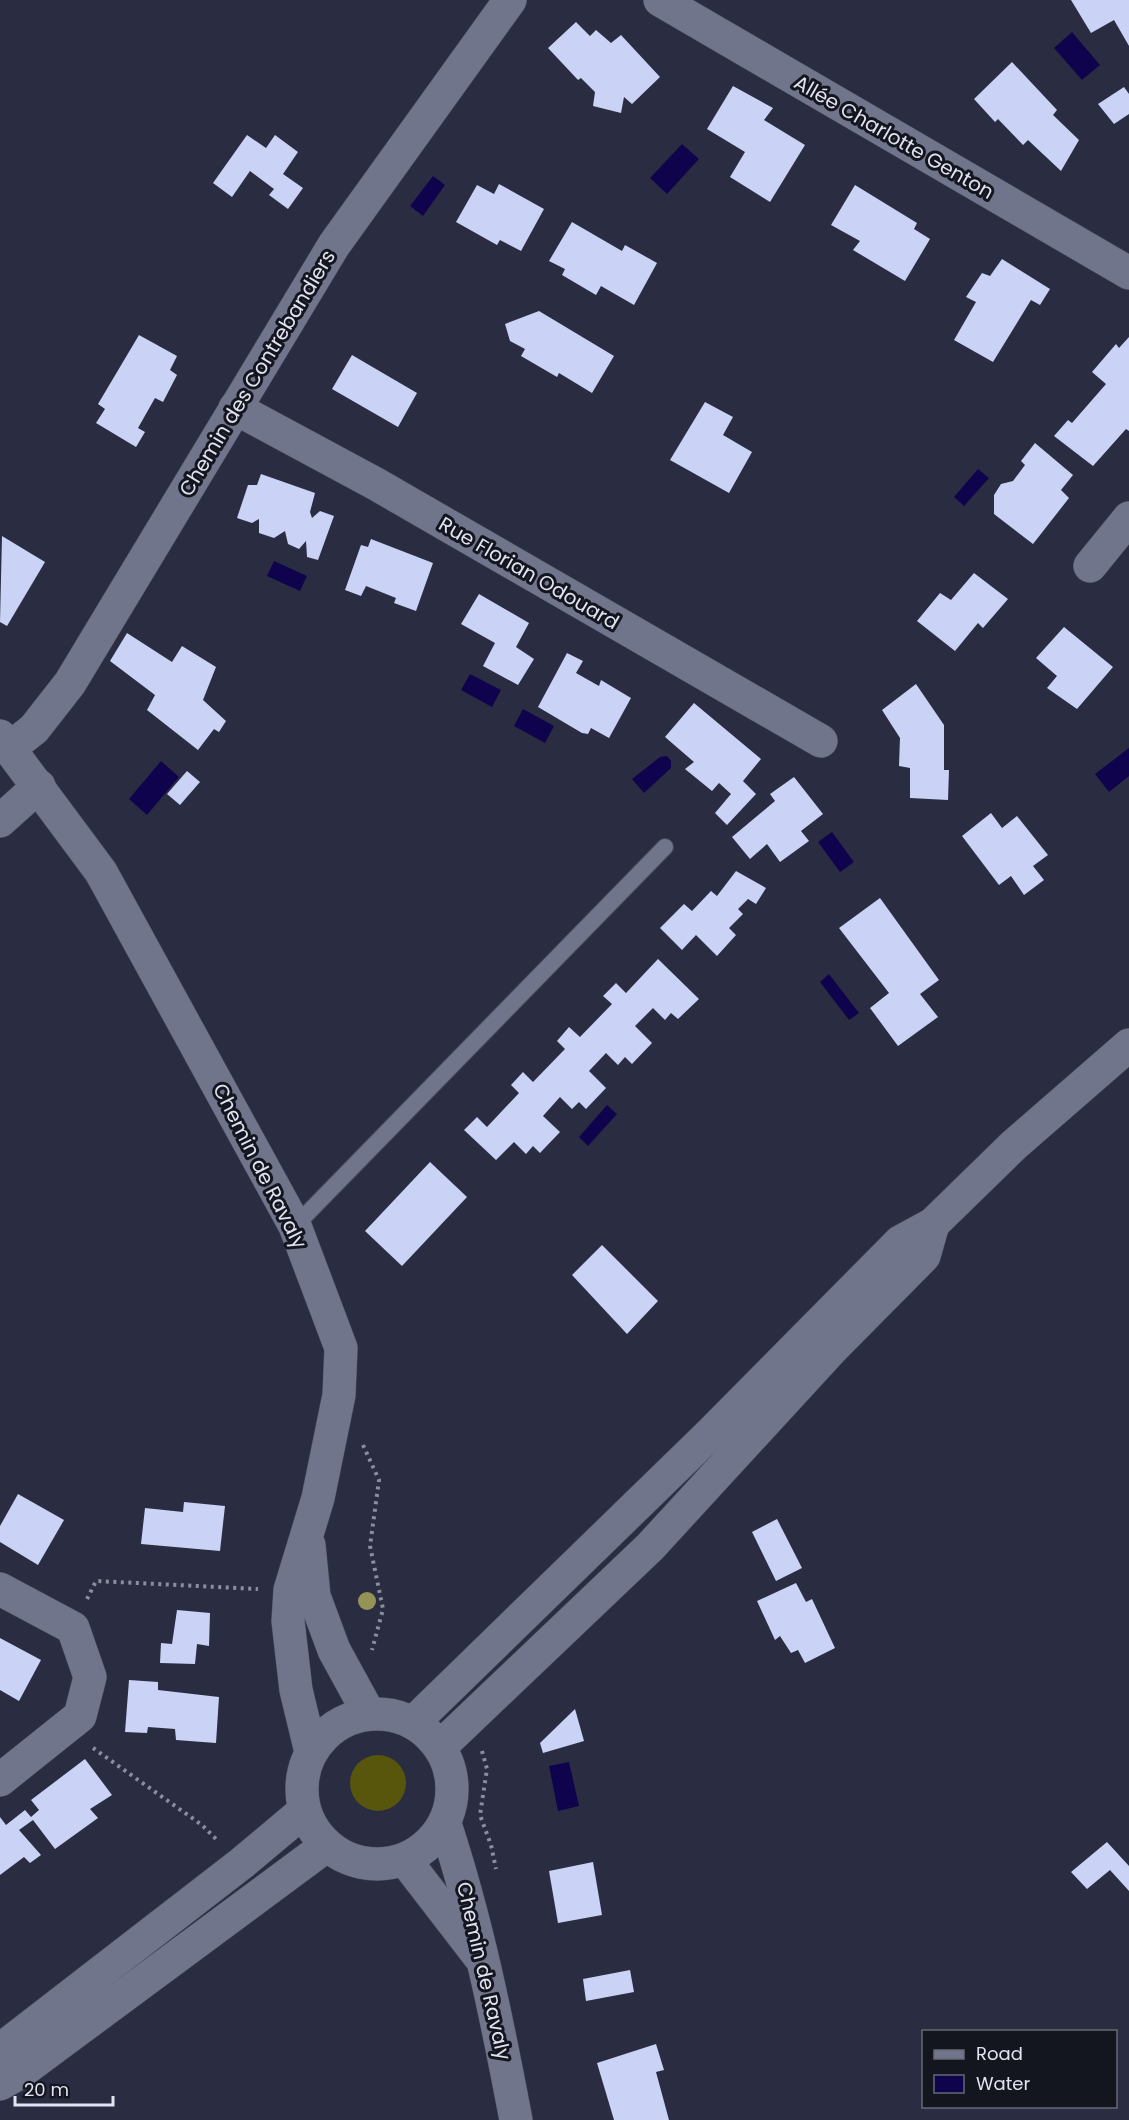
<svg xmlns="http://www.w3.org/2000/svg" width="1129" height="2120" font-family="Poppins,sans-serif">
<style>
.green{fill:#57560c}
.water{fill:#0f034d}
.building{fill:#cad2f5}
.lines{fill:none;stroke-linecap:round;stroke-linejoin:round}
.service-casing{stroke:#484b5b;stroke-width:18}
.minor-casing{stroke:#484b5b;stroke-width:34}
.tertiary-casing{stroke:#484b5b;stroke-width:34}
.secondary-casing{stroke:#484b5b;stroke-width:34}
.path{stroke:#8b8e9e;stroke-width:4;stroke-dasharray:3 4.5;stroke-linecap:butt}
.service{stroke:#70758b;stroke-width:16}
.minor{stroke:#70758b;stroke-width:33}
.tertiary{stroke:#70758b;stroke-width:33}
.secondary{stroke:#70758b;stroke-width:33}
.tree{fill:#949456}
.labels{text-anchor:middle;stroke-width:6;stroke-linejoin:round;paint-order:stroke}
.street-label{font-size:20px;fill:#e0e3f0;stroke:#14161f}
</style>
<rect width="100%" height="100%" fill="#2a2d41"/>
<circle class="green" cx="378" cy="1783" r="28"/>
<g class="water">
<path d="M1072 32 1100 65 1082 80 1054 48Z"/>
<path d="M682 144 699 159 667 194 650 178Z"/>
<path d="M433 176 445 185 423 216 410 206Z"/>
<path d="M978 469 989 478 964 506 954 497Z"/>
<path d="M274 561 307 576 300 591 267 576Z"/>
<path d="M470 674 501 690 492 707 461 690Z"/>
<path d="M523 709 554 726 545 743 514 726Z"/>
<path d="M1129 748V776L1109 792 1095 774Z"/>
<path d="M667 756 671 761V768L644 793 632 779 660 757Z"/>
<path d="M161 761 179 777 147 815 129 799Z"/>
<path d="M832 832 854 862 840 872 818 842Z"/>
<path d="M829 974 859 1013 849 1020 820 982Z"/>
<path d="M607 1105 617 1114 588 1146 579 1137Z"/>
<path d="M569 1762 579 1806 558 1811 549 1766Z"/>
</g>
<g class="building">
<path d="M1071 0H1129V46L1114 20 1091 33Z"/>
<path d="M576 22 590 36 596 30 611 43 621 35 660 77 632 104 624 97 621 113 593 106 595 92 581 78 578 80 548 48Z"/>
<path d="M1012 62 1057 110 1053 115 1079 140 1061 171 1028 140 1023 145 998 119 995 122 974 99Z"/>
<path d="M733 86 773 108 764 120 805 145 770 202 730 177 745 152 707 129Z"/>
<path d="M1124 87 1129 94V114L1114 124 1098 104Z"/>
<path d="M247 135 266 148 275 135 298 152 283 174 303 188 288 209 269 195 274 189 250 171 232 197 213 183Z"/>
<path d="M499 184 544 209 521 251 500 240 497 245 456 222 477 185 494 194Z"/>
<path d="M855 185 917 223 914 229 930 239 905 281 853 250 860 241 831 225Z"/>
<path d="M572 222 622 251 625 245 657 263 634 305 601 286 596 295 562 275 565 269 549 261Z"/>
<path d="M1002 259 1050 289 1040 305 1031 300 993 362 954 340 976 302 966 297 982 273 990 276Z"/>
<path d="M539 311 614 356 592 393 559 373 557 377 521 356 525 349 510 341 505 324Z"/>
<path d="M139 335 177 356 170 370 177 375 163 402 155 398 138 428 145 432 136 447 96 423 105 409 98 404Z"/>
<path d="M1129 337V431L1126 429 1093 466 1054 436 1068 420 1072 423 1106 384 1092 372 1116 344 1119 348Z"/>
<path d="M352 355 417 393 398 427 332 389Z"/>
<path d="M705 402 733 417 723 435 752 452 729 493 670 460Z"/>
<path d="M1035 443 1073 475 1061 490 1069 498 1033 544 994 514V495L1001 484 1013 481 1025 465 1021 461Z"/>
<path d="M261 474 315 493 310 512 312 518 320 511 334 516 318 560 307 557 306 541 299 549 288 544 285 531 274 538 259 533V519L252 523 237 518 248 485H257Z"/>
<path d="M2 536 45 562 7 626 0 622Z"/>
<path d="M371 539 433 563 416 611 394 603 396 598 366 586 361 596 345 590 361 545 368 547Z"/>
<path d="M974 573 1008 599 983 628 978 623 955 651 917 621 940 593 951 600Z"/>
<path d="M479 594 529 623 516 647 534 659 518 685 483 666 495 643 461 624Z"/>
<path d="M1064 627 1113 667 1077 709 1047 688 1057 676 1036 658Z"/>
<path d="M127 633 172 662 182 646 216 667 203 700 226 721 219 732 214 729 198 750 147 710 155 695 110 661Z"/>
<path d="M567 653 583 661 576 673 599 686 601 680 631 698 609 738 591 728 588 734 582 733 538 707Z"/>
<path d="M916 684 944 725V770H949L948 800 910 798V768L899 766 900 738 882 710Z"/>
<path d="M694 703 761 759 743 781 756 794 727 825 715 813 731 794 719 783 712 791 685 769 694 762 665 737Z"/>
<path d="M187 771 200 782 180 805 167 794Z"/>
<path d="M794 777 823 814 801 831 809 841 780 862 767 844 750 859 732 837 775 801 770 794Z"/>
<path d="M991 813 1002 828 1017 816 1048 855 1033 866 1044 880 1024 895 1011 876 999 885 962 836Z"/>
<path d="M736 871 766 888 756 904 748 899 738 909 743 914 729 928 736 935 717 956 696 935 682 950 660 928 684 904 692 911 711 891 717 896Z"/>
<path d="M880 898 939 980 920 994 938 1017 898 1046 870 1008 889 993 839 928Z"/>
<path d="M658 959 699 999 678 1019 671 1013 665 1020 653 1008 635 1026 652 1043 632 1064 625 1057 618 1065 606 1053 589 1071 606 1088 586 1109 579 1102 572 1109 560 1097 543 1116 560 1132 540 1153 533 1146 526 1154 514 1142 496 1160 464 1130 477 1117 487 1127 519 1093 511 1085 523 1072 533 1082 565 1049 557 1041 569 1027 580 1037 612 1004 603 996 616 983 626 993Z"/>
<path d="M430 1162 467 1197 402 1266 365 1231Z"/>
<path d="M602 1245 658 1301 627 1334 572 1275Z"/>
<path d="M18 1494 64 1520 38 1565 0 1542V1526Z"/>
<path d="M184 1502 225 1506 220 1551 141 1544 145 1508 183 1512Z"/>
<path d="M777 1519 802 1568 776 1581 752 1532Z"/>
<path d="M796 1583 806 1602 812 1599 835 1648 805 1663 798 1650 791 1653 780 1636 775 1640 757 1601Z"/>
<path d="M177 1610 210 1613 209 1646 197 1644 195 1664 160 1663 161 1643 172 1644Z"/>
<path d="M0 1638 41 1660 19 1701 0 1690Z"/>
<path d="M129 1680 158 1682V1690L219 1697 216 1743 176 1740 175 1729 148 1727 147 1733 125 1732Z"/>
<path d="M575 1709 584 1741 543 1753 540 1743Z"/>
<path d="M85 1759 112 1795 90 1809 98 1818 55 1849 33 1820 19 1830 41 1855 30 1863 24 1857 0 1875V1817L6 1825 25 1810 31 1817 39 1810 31 1800Z"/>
<path d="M1107 1842 1129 1866V1891L1110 1870 1087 1889 1071 1872Z"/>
<path d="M593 1862 602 1915 558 1923 549 1871Z"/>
<path d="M630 1970 634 1992 586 2001 583 1979Z"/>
<path d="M656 2044 664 2070 656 2072 669 2120H614L597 2063Z"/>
</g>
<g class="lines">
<g class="service-casing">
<path id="service" d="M295 1226 665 847"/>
</g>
<g class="minor-casing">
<g id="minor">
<path d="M660 0 1129 273"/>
<path d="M235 408 376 484 821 741"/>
<path d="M1090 566 1129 518"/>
<path d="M10 748 34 729 70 683 334 245 510 0"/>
<path d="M0 821 39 786"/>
<path d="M0 1589 73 1628 90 1677 80 1716 0 1780"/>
<path d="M445 1824C477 1921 497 2020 516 2120"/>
<path d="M405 1860 479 1956"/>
</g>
</g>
<g class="tertiary-casing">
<g id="tertiary">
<path d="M0 736 101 872 295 1226 341 1348 339 1395 318 1498 290 1590 288 1621 296 1690 311 1752"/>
<path d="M309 1545 314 1596 334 1650 369 1714"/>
</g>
</g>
<g class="secondary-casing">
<g id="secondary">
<circle cx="377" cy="1789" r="75"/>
<path d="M413 1723 711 1433 900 1242 933 1224 1014 1145 1129 1045"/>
<path d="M440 1747 650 1547 831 1350 924 1256 933 1224"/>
<path d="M0 2050 242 1863 304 1811"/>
<path d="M0 2084 21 2072 326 1846"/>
</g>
</g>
<g class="path">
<path d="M363 1445 379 1480 370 1546 383 1609 372 1650"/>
<path d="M87 1599 96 1581 258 1589"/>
<path d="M93 1748 202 1825 217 1840"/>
<path d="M482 1751 487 1769 480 1815 491 1845 496 1869"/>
</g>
<use href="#service" class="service"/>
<use href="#minor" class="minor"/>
<use href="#tertiary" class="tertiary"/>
<use href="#secondary" class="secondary"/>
</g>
<circle class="tree" cx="367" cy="1601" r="9"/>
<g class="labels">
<g class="street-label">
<text transform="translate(894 137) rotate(30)" y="7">Allée Charlotte Genton</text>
<text transform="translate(257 373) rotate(-59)" y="7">Chemin des Contrebandiers</text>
<text transform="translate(529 573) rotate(30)" y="7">Rue Florian Odouard</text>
<text transform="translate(260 1166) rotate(63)" y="7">Chemin de Ravaly</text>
<text transform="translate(484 1971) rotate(77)" y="7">Chemin de Ravaly</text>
</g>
</g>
<rect x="922" y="2030" width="195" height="78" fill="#14161f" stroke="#666873" stroke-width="1.5"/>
<rect x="934" y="2050" width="30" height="9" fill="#70758b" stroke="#666873" stroke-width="1.5"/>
<text x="976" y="2060" font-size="18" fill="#e0e3f0">Road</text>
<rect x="934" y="2075" width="30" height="18" fill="#0f034d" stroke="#666873" stroke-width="1.5"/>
<text x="976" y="2090" font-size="18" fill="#e0e3f0">Water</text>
<path d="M15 2096v9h98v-9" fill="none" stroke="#e0e3f0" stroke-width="3"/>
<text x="24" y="2096" font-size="18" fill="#e0e3f0" stroke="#14161f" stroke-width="4.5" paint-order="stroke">20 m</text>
</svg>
